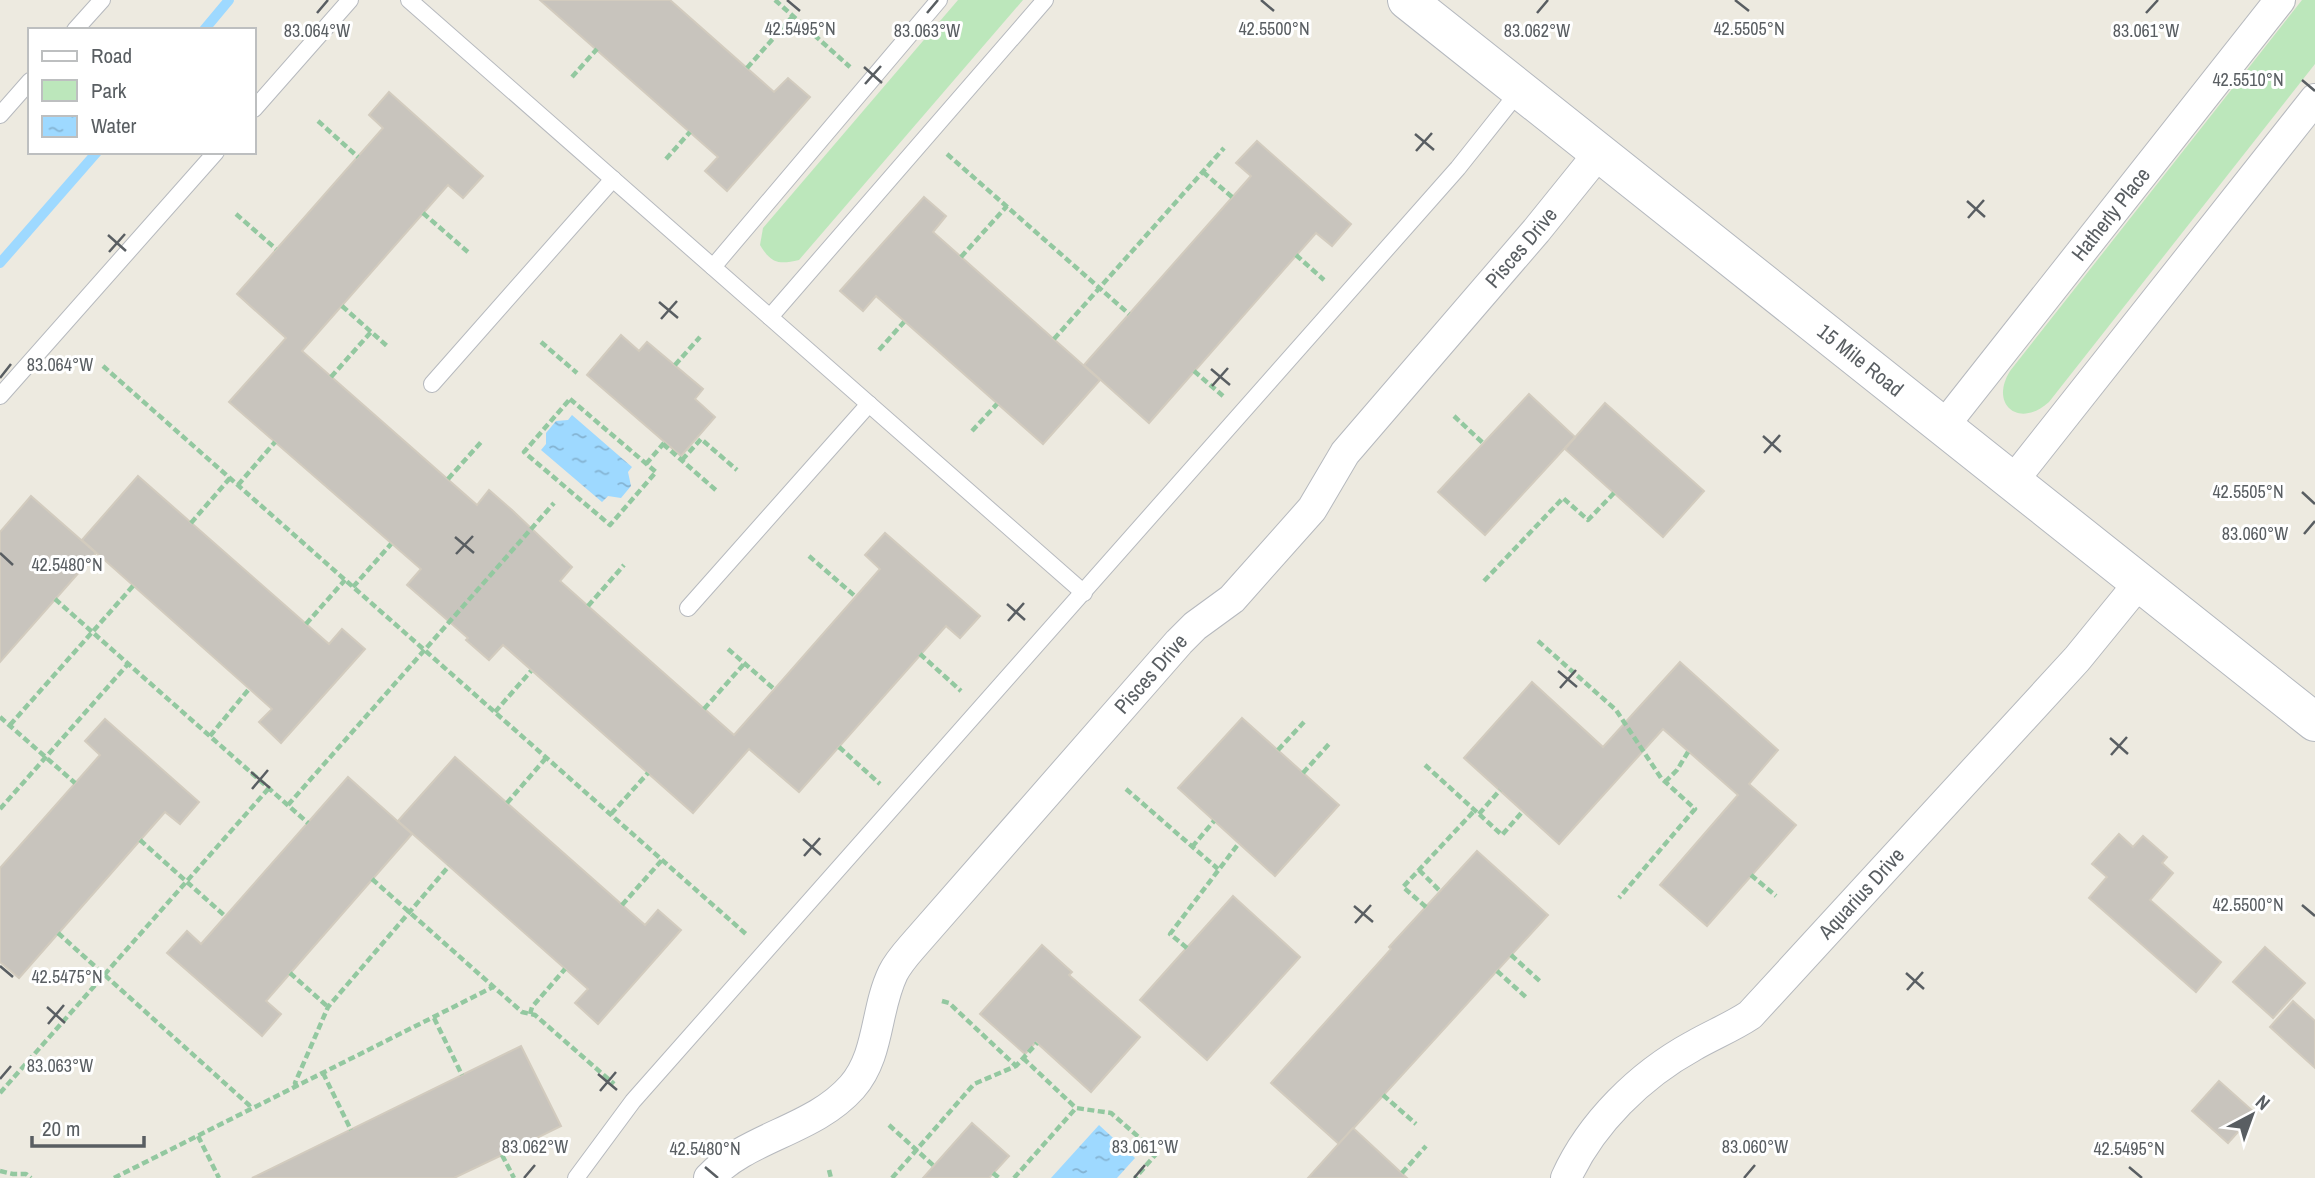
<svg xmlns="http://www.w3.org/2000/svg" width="2315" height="1178" font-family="'Archivo Narrow',sans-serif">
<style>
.green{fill:#bce7bb}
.water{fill:url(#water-ripples)}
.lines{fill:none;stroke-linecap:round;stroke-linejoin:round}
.stream{stroke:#9ed9ff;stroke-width:10}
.building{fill:#c8c4bd;stroke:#d2cbbe;stroke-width:2}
.lane-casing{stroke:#b6b9be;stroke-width:18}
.street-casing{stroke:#b6b9be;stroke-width:32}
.secondary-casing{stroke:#b4b8be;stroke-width:40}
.path{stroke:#93c8a0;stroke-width:4.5;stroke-dasharray:7 3.5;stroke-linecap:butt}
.lane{stroke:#fff;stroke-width:16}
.street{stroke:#fff;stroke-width:30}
.secondary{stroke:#fff;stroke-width:38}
.ticks{fill:none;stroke:#595e62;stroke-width:2.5}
.labels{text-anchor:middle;stroke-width:6;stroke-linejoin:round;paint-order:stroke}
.street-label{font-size:21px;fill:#595e62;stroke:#fff}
.ticks-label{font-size:18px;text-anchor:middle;fill:#595e62;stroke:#fff;stroke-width:6;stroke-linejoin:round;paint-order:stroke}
</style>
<defs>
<pattern id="water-ripples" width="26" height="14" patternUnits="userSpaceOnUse" patternTransform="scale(1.75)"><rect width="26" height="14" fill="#9ed9ff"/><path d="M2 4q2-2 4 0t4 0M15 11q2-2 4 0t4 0" fill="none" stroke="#84b3d2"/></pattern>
</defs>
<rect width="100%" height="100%" fill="#edeae0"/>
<g class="green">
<path d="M958 0H1023L799 260C778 265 771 263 760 245L763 228Z"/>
<path d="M2302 0H2315V64L2049 402C2019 429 1989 405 2010 371Z"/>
</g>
<g class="water">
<path d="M572 415 632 467 628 472 631 486 621 498 608 496 602 502 541 450 546 444V433L556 421 568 420Z"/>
<path d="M1099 1125 1135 1158 1117 1178H1051Z"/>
</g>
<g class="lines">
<g class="stream">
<path d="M204 30 229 0"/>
<path d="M0 263 97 152"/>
</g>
</g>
<g class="building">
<path d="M540 0H670L774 92 788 78 810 97 727 191 705 171 718 157Z"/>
<path d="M389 92 483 176 463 198 448 185 302 351 477 505 489 490 512 510 572 567 560 581 588 606 734 735 880 569 865 555 885 533 980 616 960 638 946 626 799 792 749 749 693 813 503 645 489 660 466 640 468 638 407 585 421 569 229 402 286 338 237 294 383 128 369 115Z"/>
<path d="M1257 141 1351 224 1332 246 1316 233 1149 423 1084 365 1251 176 1236 163Z"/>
<path d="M924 197 946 216 933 232 1100 380 1043 444 876 296 863 311 840 291Z"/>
<path d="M621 335 639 351 647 342 703 389 695 399 715 417 681 456 587 375Z"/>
<path d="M1529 394 1575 437 1485 535 1438 492Z"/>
<path d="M1605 403 1704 491 1663 537 1565 449Z"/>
<path d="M138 476 329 644 342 629 365 649 281 743 259 722 272 709 82 540Z"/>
<path d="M31 496 96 553 0 662V532Z"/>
<path d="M1680 662 1778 750 1749 784 1796 825 1707 926 1660 885 1738 795 1663 729 1559 844 1464 758 1532 682 1603 747Z"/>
<path d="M1242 718 1339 805 1275 876 1178 788Z"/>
<path d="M105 719 199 802 180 824 165 812 19 978 0 962V868L100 755 85 741Z"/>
<path d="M455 757 645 925 658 910 681 930 598 1024 575 1003 588 989 398 821Z"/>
<path d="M348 777 412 834 266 1001 281 1014 262 1036 167 953 187 931 201 944Z"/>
<path d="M2119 834 2133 847 2143 836 2167 857 2162 863 2173 873 2150 900 2221 962 2196 992 2089 898 2107 877 2092 864Z"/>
<path d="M1477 851 1548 915 1339 1144 1271 1083 1391 949 1389 947Z"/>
<path d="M1233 896 1300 957 1207 1060 1140 1000Z"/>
<path d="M1042 945 1072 972 1069 975 1140 1037 1091 1092 1036 1042 1025 1054 980 1014Z"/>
<path d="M2265 947 2305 983 2273 1018 2233 982Z"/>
<path d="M2293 1001 2315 1021V1068L2270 1027Z"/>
<path d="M521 1046 561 1126 502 1155 454 1178H252Z"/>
<path d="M2219 1081 2255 1113 2228 1143 2192 1111Z"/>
<path d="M972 1123 1009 1156 989 1178H923Z"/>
<path d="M1353 1128 1407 1178H1308Z"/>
</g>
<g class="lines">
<g class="lane-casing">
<g id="lane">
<path d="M409 0 1084 593"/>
<path d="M75 30 102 0"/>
<path d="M254 109 350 0"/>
<path d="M0 115 30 81"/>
<path d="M713 267 939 0"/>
<path d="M770 317 1045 0"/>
<path d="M432 384 613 179"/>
<path d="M0 396 216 152"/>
<path d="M688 608 869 404"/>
<path d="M576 1178 633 1101 1458 168 1520 90"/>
</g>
</g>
<g class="street-casing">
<g id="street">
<path id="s1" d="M1943 427 2280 0"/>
<path d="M2012 482 2315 99"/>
<path id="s2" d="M709 1178C748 1136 813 1131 852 1087 880 1055 875 1010 893 973 898 963 905 955 912 947L1179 642 1195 626 1232 599 1312 509 1345 453 1536 231 1599 153"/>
<path id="s3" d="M1566 1178C1591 1123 1640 1075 1693 1046 1712 1035 1732 1027 1750 1015L2077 659 2139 583"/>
</g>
</g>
<g class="secondary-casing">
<g id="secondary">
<path id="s4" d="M1407 0 2315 722"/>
</g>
</g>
<g class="path">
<path d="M775 0 850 67"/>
<path d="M747 68 793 16"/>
<path d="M572 77 597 49"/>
<path d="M318 121 358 157"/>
<path d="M947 154 1129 314"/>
<path d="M666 159 690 132"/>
<path d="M1203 172 1232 197"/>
<path d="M423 213 469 253"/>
<path d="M236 214 276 249"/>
<path d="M1296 255 1324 280"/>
<path d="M961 257 1007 206"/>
<path d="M342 306 387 346"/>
<path d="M1054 339 1224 148"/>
<path d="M541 342 577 373"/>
<path d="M879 350 904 322"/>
<path d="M675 365 700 337"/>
<path d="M103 366 747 935"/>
<path d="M1194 371 1223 396"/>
<path d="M331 377 371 332"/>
<path d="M570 399 656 472 610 525 524 452Z"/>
<path d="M1454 416 1484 444"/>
<path d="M972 431 997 404"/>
<path d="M663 444 718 492"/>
<path d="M682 460 701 439 737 470"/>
<path d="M646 464 664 443"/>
<path d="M448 479 482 441"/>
<path d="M238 485 275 442"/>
<path d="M191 523 230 478"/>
<path d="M809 556 856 597"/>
<path d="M1484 581 1563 498 1588 520 1614 493"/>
<path d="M353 587 391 544"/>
<path d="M55 599 308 823"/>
<path d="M588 606 624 565"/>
<path d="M306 624 345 580"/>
<path d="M1538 641 1616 710 1661 778 1695 809 1619 898"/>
<path d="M728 649 774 689"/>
<path d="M920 654 961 691"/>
<path d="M704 709 744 664"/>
<path d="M495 712 531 671"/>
<path d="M0 717 75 783"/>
<path d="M10 725 133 586"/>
<path d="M210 736 249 689"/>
<path d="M839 747 880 784"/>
<path d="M1278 750 1304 722"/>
<path d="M1425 765 1502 835 1523 811"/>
<path d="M1303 773 1329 744"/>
<path d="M1665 782 1677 770 1688 752"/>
<path d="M1126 789 1218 869"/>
<path d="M507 803 546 758"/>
<path d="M288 805 554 503"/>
<path d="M0 809 128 664"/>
<path d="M611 814 648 773"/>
<path d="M1479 814 1500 790"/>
<path d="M140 840 225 916"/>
<path d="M1192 847 1214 821"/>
<path d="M1419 870 1440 891"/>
<path d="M1751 875 1776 896"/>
<path d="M372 879 522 1012 535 1015 614 1084"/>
<path d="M622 905 662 860"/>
<path d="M1426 907 1403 887 1475 810"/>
<path d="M58 933 249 1105 251 1109"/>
<path d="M1187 948 1170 934 1239 843"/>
<path d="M1511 955 1542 983"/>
<path d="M1497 971 1528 999"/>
<path d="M290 973 328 1007"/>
<path d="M942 1001 949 1003 1016 1066"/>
<path d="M530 1014 532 1007 565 969"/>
<path d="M434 1018 462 1075"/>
<path d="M1023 1058 1076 1108"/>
<path d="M323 1073 351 1130"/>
<path d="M297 1087 295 1083 328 1007 449 866"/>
<path d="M0 1093 269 788"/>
<path d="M1383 1095 1416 1124"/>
<path d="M889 1125 934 1166"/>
<path d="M198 1136 219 1178"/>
<path d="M502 1155 514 1178"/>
<path d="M829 1170 831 1178"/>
<path d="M0 1171 13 1174H26L31 1178"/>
<path d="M993 1173 999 1178"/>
<path d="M1402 1173 1426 1146"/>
<path d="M114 1178 493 987"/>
<path d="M892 1178 974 1084 1016 1066 1037 1043"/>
<path d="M1014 1178 1076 1108 1111 1113 1157 1153 1135 1178"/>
</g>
<use href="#lane" class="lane"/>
<use href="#street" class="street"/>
<use href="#secondary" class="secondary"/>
</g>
<path class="ticks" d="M787 0 800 11M1261 0 1274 11M1735 0 1749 11M317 13 328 0M927 13 938 0M1537 13 1548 0M2146 13 2158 0M864 67 882 83M2302 80 2315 91M865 84 881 66M1415 134 1434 150M1416 151 1432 133M1967 201 1985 217M1968 218 1984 200M108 235 126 251M109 252 125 234M659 302 678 318M661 319 677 301M1211 369 1230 385M0 378 11 364M1212 386 1228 368M1763 436 1781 452M1764 453 1780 435M2302 492 2315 504M2304 534 2315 521M455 537 474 553M0 553 13 565M456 554 473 536M1007 604 1025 620M1008 621 1024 603M1558 671 1577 687M1560 688 1576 670M2110 738 2128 754M2111 755 2127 737M251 772 270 788M252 789 268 770M803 839 821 855M804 856 820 838M2302 905 2315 916M1354 906 1373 922M1355 923 1371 905M0 966 13 977M1906 973 1924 989M1907 990 1923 972M47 1007 65 1023M48 1024 64 1005M598 1074 617 1090M0 1079 11 1066M600 1091 616 1072M705 1167 718 1178M2129 1167 2142 1178M524 1178 535 1165M1134 1178 1145 1165M1744 1178 1755 1165"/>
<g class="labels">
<g class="street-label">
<text dy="7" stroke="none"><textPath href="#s1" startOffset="271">Hatherly Place</textPath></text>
<text dy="7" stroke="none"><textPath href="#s2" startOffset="1255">Pisces Drive</textPath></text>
<text dy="7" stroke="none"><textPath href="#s4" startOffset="579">15 Mile Road</textPath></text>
<text dy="7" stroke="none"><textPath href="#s2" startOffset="688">Pisces Drive</textPath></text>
<text dy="7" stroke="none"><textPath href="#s3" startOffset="416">Aquarius Drive</textPath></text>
</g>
</g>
<g class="ticks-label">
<text x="800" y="35">42.5495°N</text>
<text x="1274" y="35">42.5500°N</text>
<text x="1749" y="35">42.5505°N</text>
<text x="317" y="37">83.064°W</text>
<text x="927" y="37">83.063°W</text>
<text x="1537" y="37">83.062°W</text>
<text x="2146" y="37">83.061°W</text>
<text x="2248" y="86">42.5510°N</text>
<text x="60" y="371">83.064°W</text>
<text x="2248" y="498">42.5505°N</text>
<text x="2255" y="540">83.060°W</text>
<text x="67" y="571">42.5480°N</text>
<text x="2248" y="911">42.5500°N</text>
<text x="67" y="983">42.5475°N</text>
<text x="60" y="1072">83.063°W</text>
<text x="535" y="1153">83.062°W</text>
<text x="1145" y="1153">83.061°W</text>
<text x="1755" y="1153">83.060°W</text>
<text x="705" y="1155">42.5480°N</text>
<text x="2129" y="1155">42.5495°N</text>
</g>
<rect x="28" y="28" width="228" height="126" fill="#ffffff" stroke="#bdbfc0" stroke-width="2"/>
<rect x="42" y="51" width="35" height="10" fill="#ffffff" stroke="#bdbfc0" stroke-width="2"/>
<text x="91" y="63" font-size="21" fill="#595e62">Road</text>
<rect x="42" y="80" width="35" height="21" fill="#bce7bb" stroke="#bdbfc0" stroke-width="2"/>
<text x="91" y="98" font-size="21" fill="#595e62">Park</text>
<rect x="42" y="116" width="35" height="21" fill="url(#water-ripples)" stroke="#bdbfc0" stroke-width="2"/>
<text x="91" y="133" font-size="21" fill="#595e62">Water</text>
<g transform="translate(2252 1115) rotate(41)" stroke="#ffffff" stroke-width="5" paint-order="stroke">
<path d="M0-5L12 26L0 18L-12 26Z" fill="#595e62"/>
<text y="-10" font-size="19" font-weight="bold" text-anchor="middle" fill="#595e62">N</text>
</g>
<path d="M32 1136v10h112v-10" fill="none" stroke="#595e62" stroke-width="3.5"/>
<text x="42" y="1136" font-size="21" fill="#595e62" stroke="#ffffff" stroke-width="5" paint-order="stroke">20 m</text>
</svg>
